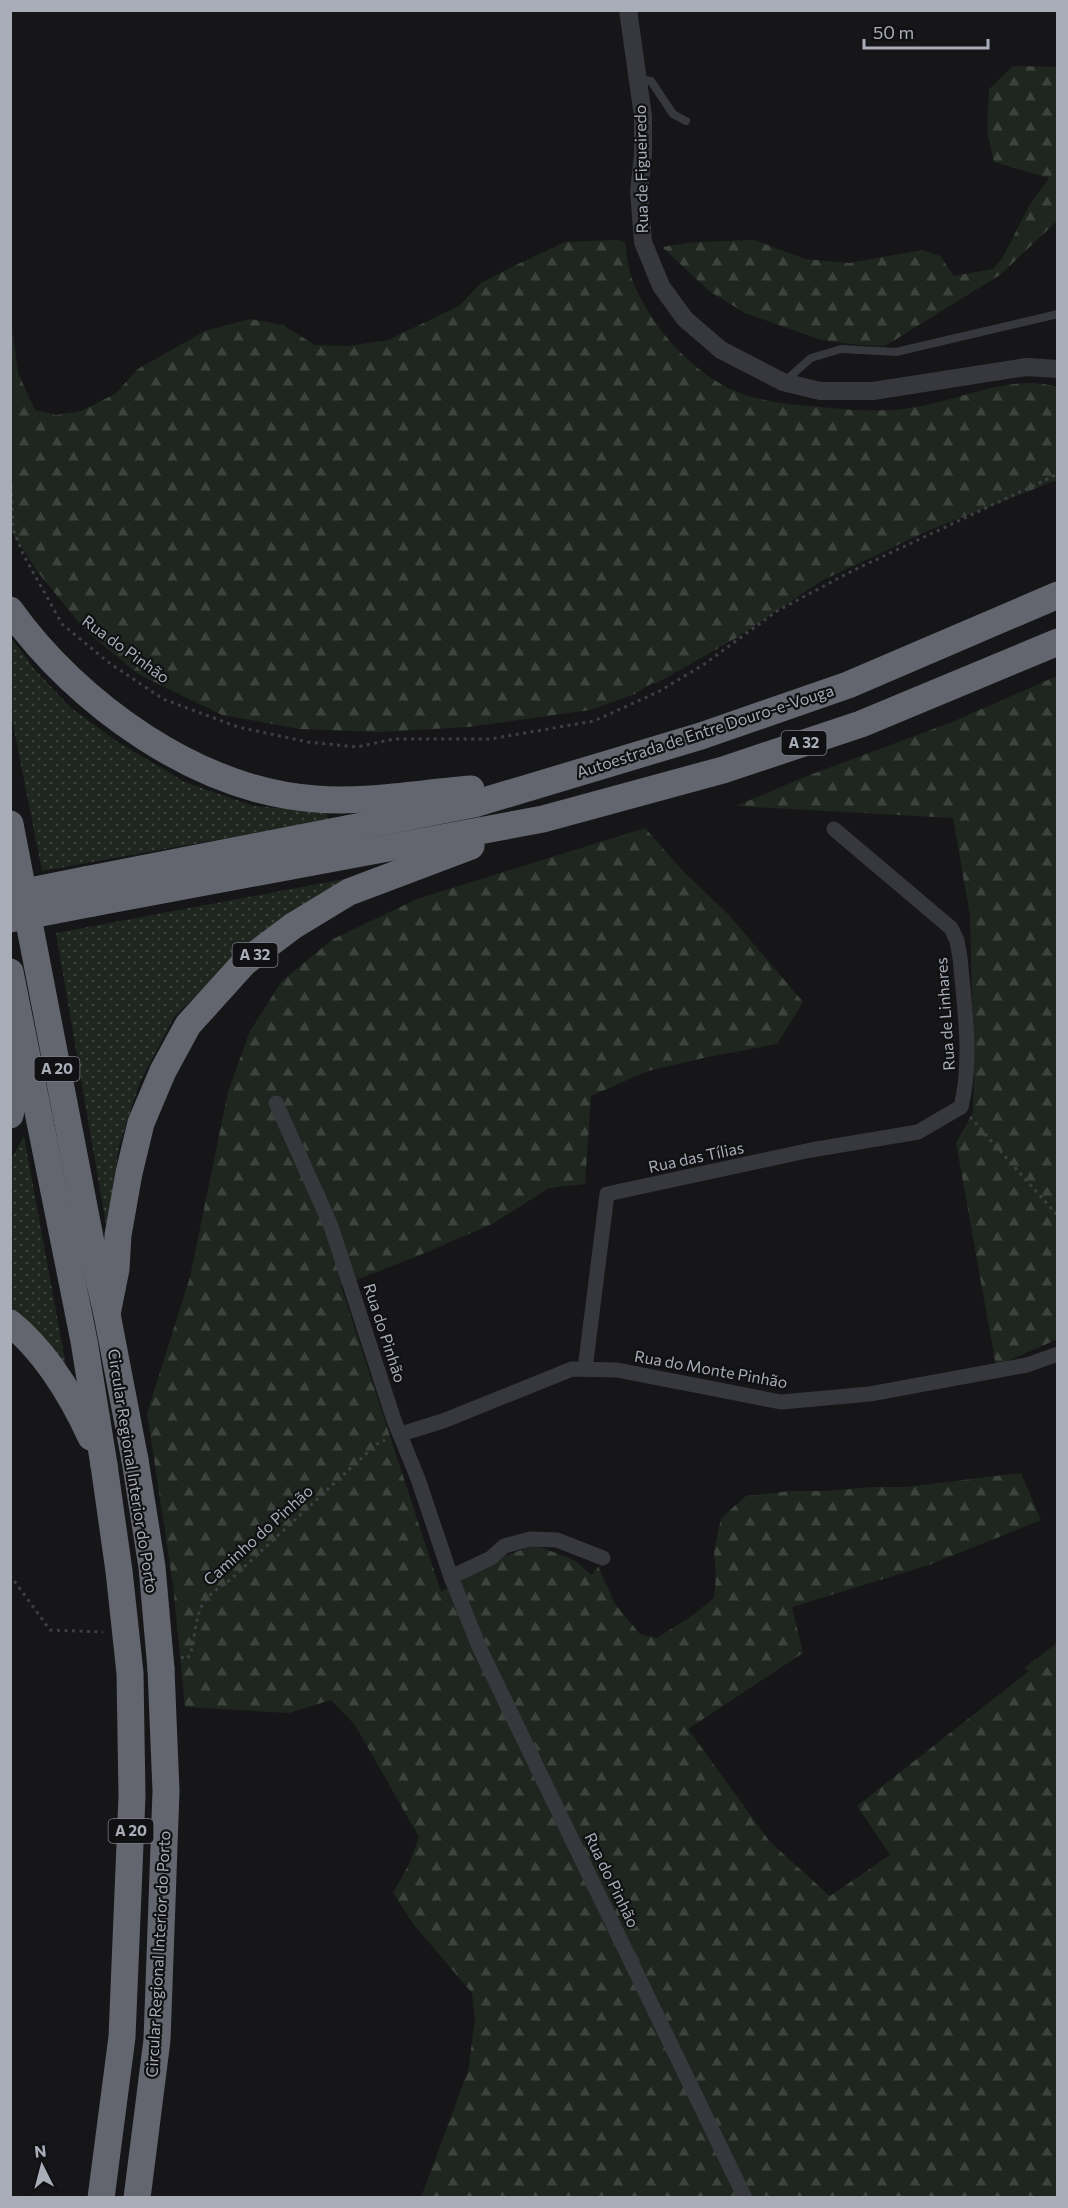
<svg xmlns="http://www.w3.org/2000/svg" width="1068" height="2208" font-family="Commissioner,sans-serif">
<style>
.grass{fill:url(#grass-dots)}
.forest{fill:url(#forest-firs)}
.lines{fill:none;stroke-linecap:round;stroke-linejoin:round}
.path{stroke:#3d3f44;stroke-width:3;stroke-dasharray:3 4.5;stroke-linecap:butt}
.service{stroke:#37383d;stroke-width:8}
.minor{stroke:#37383d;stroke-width:15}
.tertiary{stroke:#37383d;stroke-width:18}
.motorway{stroke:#63666e;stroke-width:27}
.motorway-bridge{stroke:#63666e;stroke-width:27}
.labels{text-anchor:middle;stroke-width:4.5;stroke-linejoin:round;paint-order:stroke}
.shield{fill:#111113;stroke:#7b7e86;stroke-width:1.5}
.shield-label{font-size:15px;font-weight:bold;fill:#a8adb8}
.street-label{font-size:16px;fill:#a8adb8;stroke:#111113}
</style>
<defs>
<pattern id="grass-dots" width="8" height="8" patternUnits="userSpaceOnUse" patternTransform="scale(1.5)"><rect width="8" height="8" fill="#1e261f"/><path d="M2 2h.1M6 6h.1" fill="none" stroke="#3c433d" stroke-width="1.8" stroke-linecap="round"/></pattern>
<pattern id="forest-firs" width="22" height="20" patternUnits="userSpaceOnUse" patternTransform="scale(1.5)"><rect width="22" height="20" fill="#1e261f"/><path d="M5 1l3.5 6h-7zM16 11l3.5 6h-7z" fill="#3c433d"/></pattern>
</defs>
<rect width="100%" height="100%" fill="#161618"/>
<g class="grass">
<path d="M10 636 35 670 71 708 118 742 185 782 254 806 326 812 328 820 42 871 11 714Z"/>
<path d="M355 877 233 960 174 1017 140 1082 119 1146 107 1231 56 933Z"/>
<path d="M24 1136 67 1371 11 1315 10 1161Z"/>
</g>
<g class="forest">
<path d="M1013 66 1057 67V221L1000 275 885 346 860 345 821 340 745 313 709 291 662 247 695 242 755 240 805 259 849 263 922 250 940 256 954 276 993 269 1003 257 1029 206 1049 178 994 162 987 131 989 89Z"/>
<path d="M618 240 625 242C627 255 628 270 633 282 652 326 685 365 728 388 756 402 791 404 821 407 852 410 886 413 916 407 961 400 1012 373 1057 387V480L930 530 821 581 738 637 655 684 654 682 635 694 590 710 468 727 381 732 300 729 222 715 138 674 85 630 37 571 11 531V320L18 373 35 410 56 415 81 411 115 394 138 369 205 331 250 319 283 325 315 345 348 346 388 340 459 306 481 283 516 265 565 242Z"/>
<path d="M1057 676 1058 1339 996 1366 956 1143 973 1113 974 1077 970 915 953 818 736 806 807 776 952 722Z"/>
<path d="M645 828 683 871 729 915 803 1002 777 1044 708 1057 648 1071 591 1096 585 1184 549 1188 494 1223 425 1253 341 1286 441 1592 499 1558 535 1545 574 1560 592 1575 598 1566 615 1604 640 1634 657 1638 693 1615 714 1598 716 1576 714 1551 721 1518 746 1496 790 1491H829L871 1487H907L1021 1473 1041 1520 929 1565 792 1607 803 1653 688 1729 770 1842 830 1896 890 1855 857 1806 1029 1671 1024 1668 1057 1643V2197H421L468 2071 475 2019 472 1993 414 1925 393 1893 409 1864 419 1837 355 1725 331 1700 289 1713 185 1707 173 1585 147 1413 190 1277 228 1092 250 1031 282 981 333 939 417 899Z"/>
</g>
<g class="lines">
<g class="path">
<path d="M10 463 13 529 23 554 62 624 108 662 163 699 238 727 308 742 357 747 394 739H490L594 721 658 692 703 665 777 611 852 571 1058 474"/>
<path d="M970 1117 1058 1216"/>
<path d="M10 1575 50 1630 103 1632"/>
<path d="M181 1657 187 1659C192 1652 193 1645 194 1637 199 1604 202 1599 230 1580L355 1464 377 1444 385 1440"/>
</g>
<g class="service">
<path d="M639 79 651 81 673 114 686 121"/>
<path d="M785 381 811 358 841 349 896 352 1058 314"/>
</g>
<g class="minor">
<path d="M276 1103 331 1226 394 1420 418 1479 451 1577 480 1649 745 2198"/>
<path d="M585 1369 607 1194 811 1150 918 1132 961 1107C973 1058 964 1006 960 957L957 941 951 928 834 829"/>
<path d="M401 1434 443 1421 572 1369 617 1370 781 1402 870 1394 1027 1365 1058 1354"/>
<path d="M451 1577 491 1558 504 1546 530 1539 557 1540 603 1558"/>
</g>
<path class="tertiary" d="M628 10 643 116V155L639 191 643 242 661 286 685 319 721 350 783 382 820 391H873L1026 367 1058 369"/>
<g class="motorway">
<path d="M10 610C77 704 198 791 316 799 367 803 420 793 471 789"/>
<path d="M10 824 93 1253 107 1314 135 1460"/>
<path d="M85 880 474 804 701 736 848 685 1058 595"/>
<path d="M93 903 543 819 723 770 861 724 1058 642"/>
<path d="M10 972 84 1341 104 1465"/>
<path d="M10 1115 23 1058"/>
<path d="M107 1314 116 1269 118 1235 129 1173 141 1123 163 1071 188 1025 244 963 293 926 349 892 471 846"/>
<path d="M10 1323C46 1352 72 1396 91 1437"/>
<path d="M137 2198 157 2040 166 1791 161 1669"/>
</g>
<g class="motorway-bridge">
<path d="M10 895 85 880"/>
<path d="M10 919 93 903"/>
<path d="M135 1460 152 1567 161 1669"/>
<path d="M101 2198 122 2037 132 1796 130 1673 119 1571 104 1465"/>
</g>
</g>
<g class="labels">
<g class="shield">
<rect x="781.5" y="731" width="45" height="24" rx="4.5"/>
<rect x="232.5" y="943" width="45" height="24" rx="4.5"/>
<rect x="34.5" y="1057" width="45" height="24" rx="4.5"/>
<rect x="108.5" y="1819" width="45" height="24" rx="4.5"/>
</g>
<g class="shield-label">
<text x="804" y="748">A 32</text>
<text x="255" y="960">A 32</text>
<text x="57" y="1074">A 20</text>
<text x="131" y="1836">A 20</text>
</g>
<g class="street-label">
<text transform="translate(641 169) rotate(-91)" y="6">Rua de Figueiredo</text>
<text transform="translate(126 649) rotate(36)" y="6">Rua do Pinhão</text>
<text transform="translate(705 731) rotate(-18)" y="6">Autoestrada de Entre Douro-e-Vouga</text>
<text transform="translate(945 1014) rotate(-94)" y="6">Rua de Linhares</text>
<text transform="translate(696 1157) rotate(-12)" y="6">Rua das Tílias</text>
<text transform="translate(385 1333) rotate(72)" y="6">Rua do Pinhão</text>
<text transform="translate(711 1369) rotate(10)" y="6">Rua do Monte Pinhão</text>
<text transform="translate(133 1471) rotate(81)" y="6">Circular Regional Interior do Porto</text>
<text transform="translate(258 1535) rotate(-42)" y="6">Caminho do Pinhão</text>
<text transform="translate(612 1880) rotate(64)" y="6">Rua do Pinhão</text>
<text transform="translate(158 1954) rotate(-87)" y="6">Circular Regional Interior do Porto</text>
</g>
</g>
<rect width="1068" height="2208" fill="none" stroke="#a8adb8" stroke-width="24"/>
<g transform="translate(42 2166) rotate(354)" stroke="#111113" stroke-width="4.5" paint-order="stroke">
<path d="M0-4.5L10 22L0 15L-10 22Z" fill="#a8adb8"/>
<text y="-9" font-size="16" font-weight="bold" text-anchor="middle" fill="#a8adb8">N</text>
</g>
<path d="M864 39v9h124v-9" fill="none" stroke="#a8adb8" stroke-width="3"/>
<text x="873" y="39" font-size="18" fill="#a8adb8" stroke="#111113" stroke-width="4.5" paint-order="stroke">50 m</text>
</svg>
